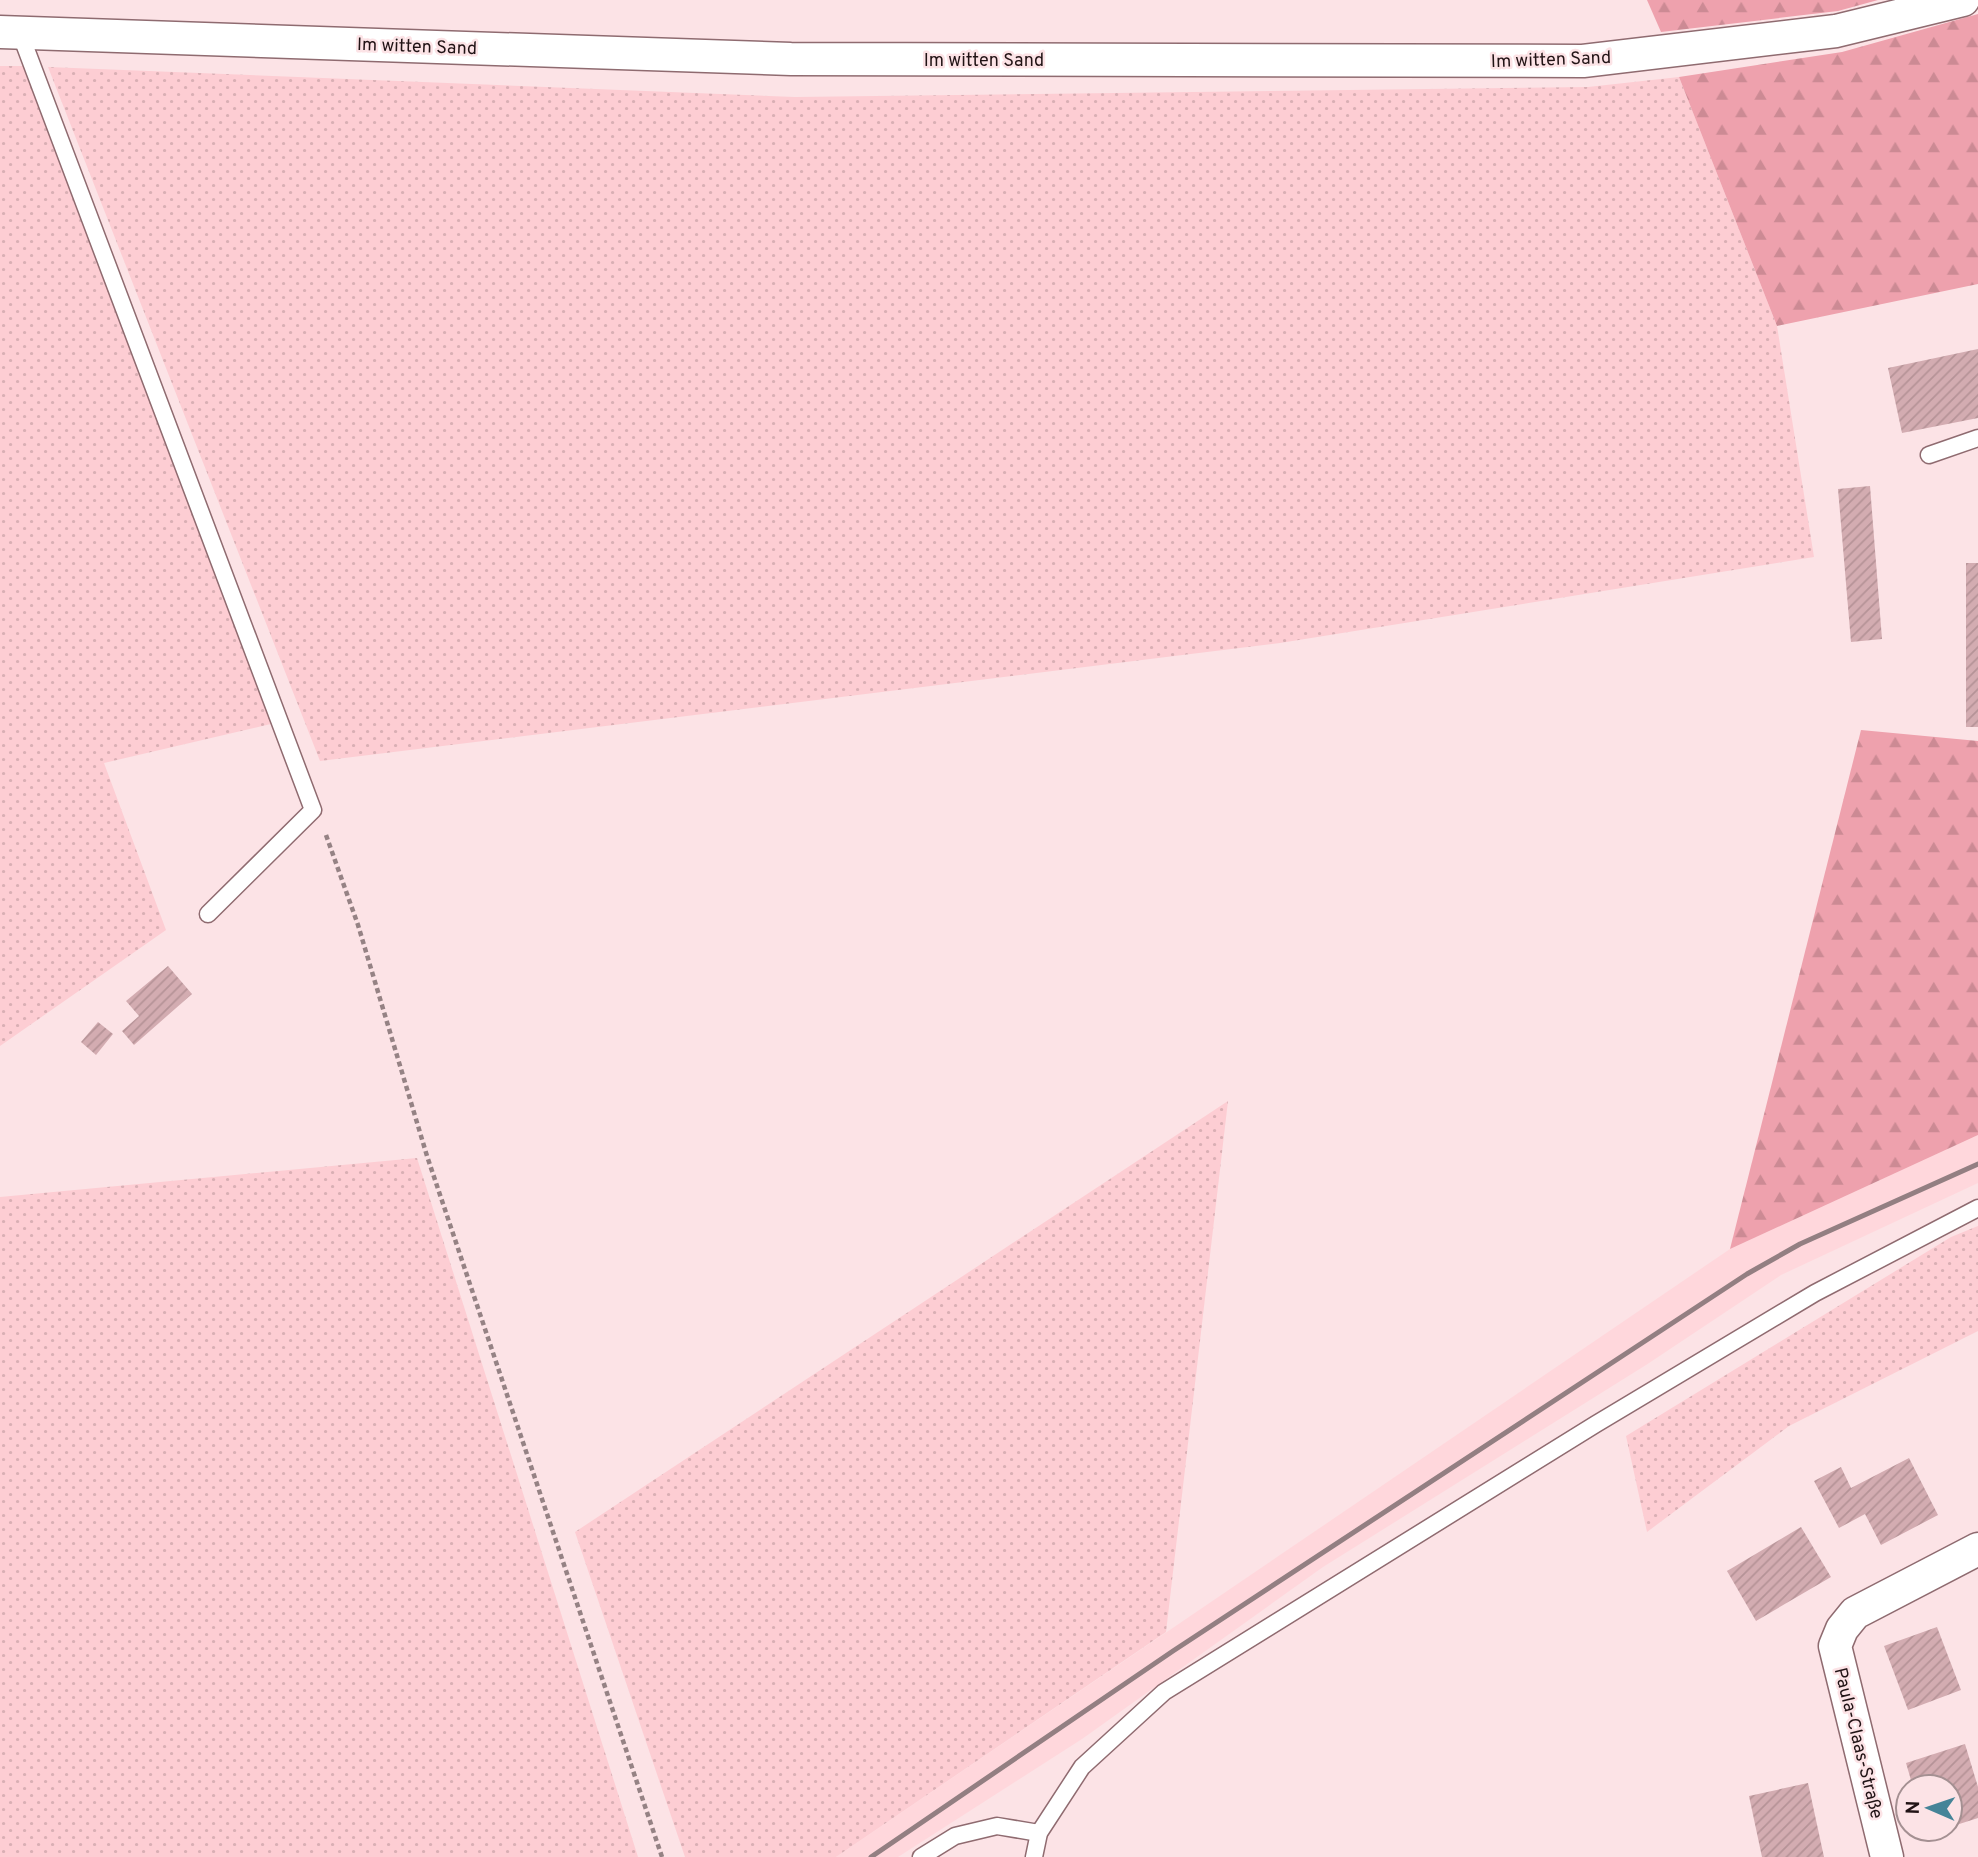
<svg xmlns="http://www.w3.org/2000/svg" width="1978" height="1857" font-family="Overpass,sans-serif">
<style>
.built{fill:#ffd7dc}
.grass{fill:url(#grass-dots)}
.forest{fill:url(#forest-firs)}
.building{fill:url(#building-hatch)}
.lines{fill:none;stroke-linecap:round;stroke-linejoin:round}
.lane-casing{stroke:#8f6b70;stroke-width:19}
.street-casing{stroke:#8f6b70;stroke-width:35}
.path{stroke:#958284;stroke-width:4.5;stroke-dasharray:5 3.5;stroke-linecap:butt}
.lane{stroke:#fff;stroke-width:16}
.street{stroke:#fff;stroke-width:32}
.rail{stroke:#937f82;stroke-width:5}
.labels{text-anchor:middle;stroke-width:5;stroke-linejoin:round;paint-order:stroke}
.street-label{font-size:18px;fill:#211315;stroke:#fce3e6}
</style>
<defs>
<pattern id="grass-dots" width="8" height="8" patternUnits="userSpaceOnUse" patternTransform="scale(1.75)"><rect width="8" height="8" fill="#fdcdd3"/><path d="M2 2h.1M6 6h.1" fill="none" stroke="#d9afb4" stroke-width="1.8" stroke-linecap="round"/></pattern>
<pattern id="forest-firs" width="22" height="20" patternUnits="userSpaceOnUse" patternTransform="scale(1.75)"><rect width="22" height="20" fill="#eea1ad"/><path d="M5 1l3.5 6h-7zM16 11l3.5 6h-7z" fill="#cc8a94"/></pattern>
<pattern id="building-hatch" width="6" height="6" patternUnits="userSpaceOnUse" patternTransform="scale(1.75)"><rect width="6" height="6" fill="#d3acb1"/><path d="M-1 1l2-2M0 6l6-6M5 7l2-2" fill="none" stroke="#b59397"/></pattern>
</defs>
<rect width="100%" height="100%" fill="#fce3e6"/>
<path class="built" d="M1978 1135V1183L1781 1275 1646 1365 1323 1567 1082 1739 898 1857H836L1730 1249Z"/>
<g class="grass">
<path d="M0 66H25L275 723 104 763 166 930 0 1046Z"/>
<path d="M48 67 795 97 1588 87 1679 77 1777 326 1814 557 1280 643 320 761Z"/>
<path d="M1228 1101 1166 1632 836 1857H685L575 1532Z"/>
<path d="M417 1158 638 1857H0V1197Z"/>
<path d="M1978 1226V1331L1789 1426 1647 1532 1626 1436 1951 1237Z"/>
</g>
<g class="forest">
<path d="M1647 0H1878L1838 11 1661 32Z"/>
<path d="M1978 14V284L1777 326 1679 77 1842 52Z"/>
<path d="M1861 730 1978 741V1135L1730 1249Z"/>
</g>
<g class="building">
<path d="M1978 349V418L1902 433 1888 368Z"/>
<path d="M1870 486 1882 639 1851 642 1838 489Z"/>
<rect x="1966" y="563" width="12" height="164"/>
<path d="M168 966 192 994 134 1045 122 1031 139 1016 126 1001Z"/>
<path d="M98 1022 113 1034 96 1055 81 1042Z"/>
<path d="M1909 1458 1938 1515 1881 1545 1865 1514 1839 1528 1814 1481 1841 1467 1851 1488Z"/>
<path d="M1801 1527 1831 1577 1756 1621 1727 1571Z"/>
<path d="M1937 1627 1961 1690 1908 1710 1884 1646Z"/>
<path d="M1965 1744 1978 1787V1818L1950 1827V1787H1913L1906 1763Z"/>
<path d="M1808 1783 1824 1857H1762L1749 1796Z"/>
</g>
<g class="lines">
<g class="lane-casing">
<g id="lane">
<path d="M20 33 313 810 208 914"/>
<path d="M1929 455 1978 438"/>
<path d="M921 1857 955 1836 997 1826 1039 1833"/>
<path d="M1034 1857 1039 1833 1082 1767 1164 1692 1596 1424 1815 1293 1978 1208"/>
</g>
</g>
<g class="street-casing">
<g id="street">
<path d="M0 32 791 59 1583 61 1836 31 1963 0"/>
<path d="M1887 1857 1835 1646 1842 1629 1855 1613 1978 1549"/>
</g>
</g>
<path class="path" d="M326 835 358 925 427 1156 662 1857"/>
<use href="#lane" class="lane"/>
<use href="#street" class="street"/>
<path class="rail" d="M871 1857 1173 1651 1747 1274 1800 1244 1978 1164"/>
</g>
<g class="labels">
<g class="street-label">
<text transform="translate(417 46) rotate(2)" y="6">Im witten Sand</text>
<text transform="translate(1551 59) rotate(-2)" y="6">Im witten Sand</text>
<text x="984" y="66">Im witten Sand</text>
<text transform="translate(1859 1743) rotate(76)" y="6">Paula-Claas-Straße</text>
</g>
</g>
<g transform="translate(1929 1808) rotate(272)"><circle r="33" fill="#fce3e6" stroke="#a49092" stroke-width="2"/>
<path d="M0-5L12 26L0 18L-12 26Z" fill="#458498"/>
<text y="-10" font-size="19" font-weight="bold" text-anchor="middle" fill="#211315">N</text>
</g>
</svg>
